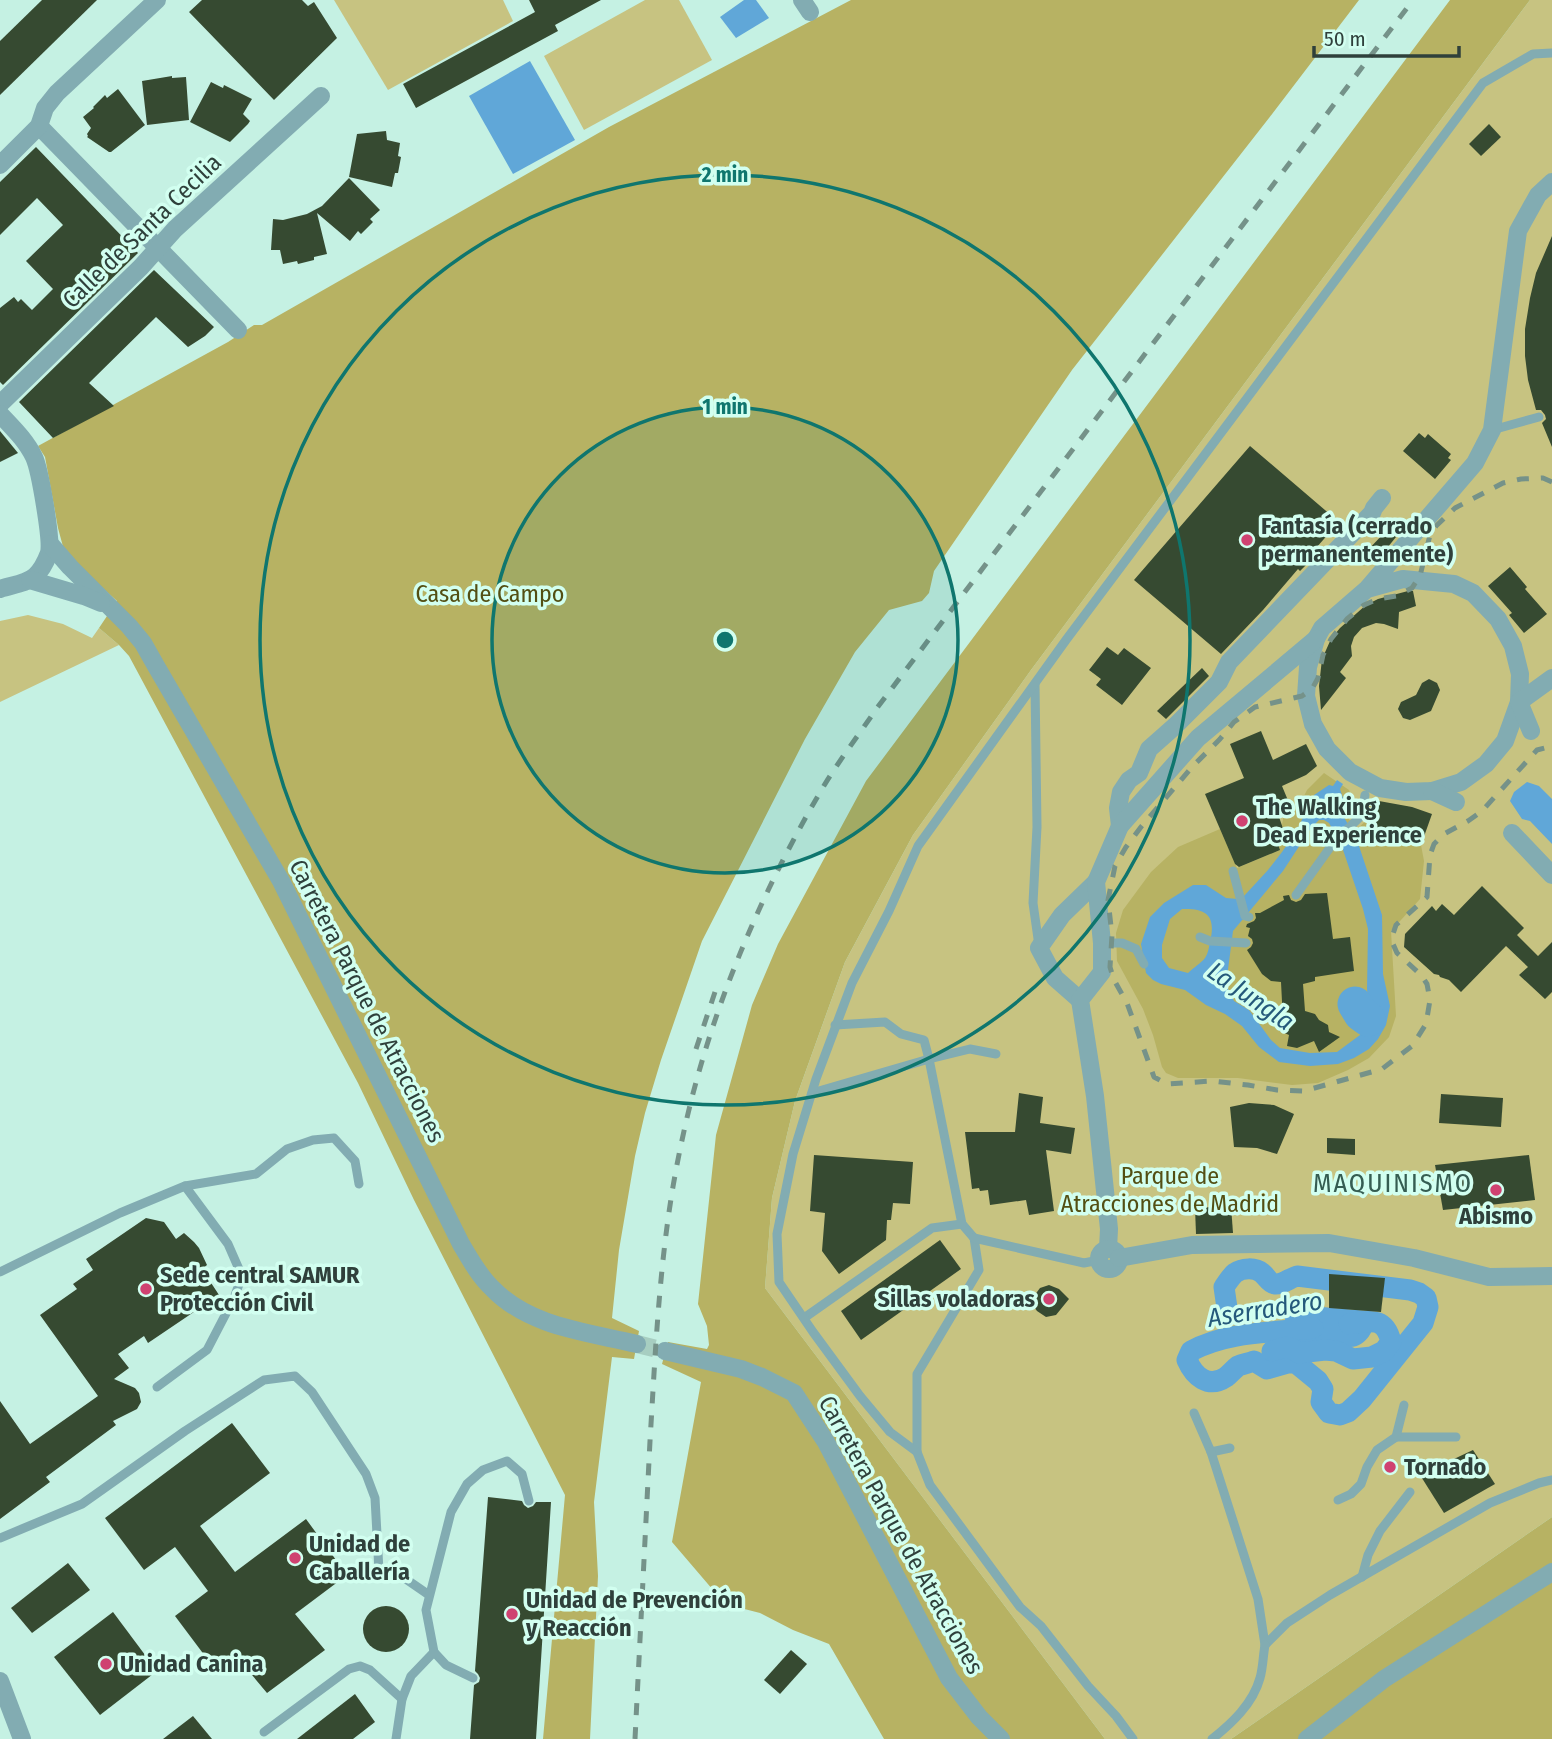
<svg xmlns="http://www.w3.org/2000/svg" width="1552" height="1739" font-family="'Fira Sans Condensed',sans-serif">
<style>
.green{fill:#c7c381}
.forest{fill:#b7b263}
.water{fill:#60a7d8;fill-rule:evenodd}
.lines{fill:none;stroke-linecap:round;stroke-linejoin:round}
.canal{stroke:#60a7d8;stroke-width:21}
.river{stroke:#60a7d8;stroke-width:35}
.building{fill:#364a31}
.street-tunnel{stroke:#a7cec1;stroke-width:18;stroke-dasharray:18 9;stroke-linecap:butt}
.lane{stroke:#82acb2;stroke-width:9}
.street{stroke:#82acb2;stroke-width:18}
.rail{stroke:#759289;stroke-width:5;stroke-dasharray:12 12;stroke-linecap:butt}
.ring{fill:none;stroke:#0f766e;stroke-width:3.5}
.poi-dot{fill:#cf4271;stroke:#d2fff0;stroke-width:2.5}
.labels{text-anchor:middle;stroke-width:7;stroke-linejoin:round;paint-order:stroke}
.street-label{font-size:24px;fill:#2f403b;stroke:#d2fff0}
.poi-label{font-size:24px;font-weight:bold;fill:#2f403b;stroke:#d2fff0;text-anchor:start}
.park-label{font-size:24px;fill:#534f13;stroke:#d2fff0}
.water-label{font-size:26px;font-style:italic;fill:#24597b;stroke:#d2fff0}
.neighbourhood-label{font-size:26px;letter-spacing:2px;fill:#355d52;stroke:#d2fff0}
.centre{fill:#0f766e;stroke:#d2fff0;stroke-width:3.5}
.ring-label{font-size:21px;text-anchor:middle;font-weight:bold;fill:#0f766e;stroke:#d2fff0;stroke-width:7;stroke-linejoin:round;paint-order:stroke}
</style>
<rect width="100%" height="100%" fill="#c5f1e3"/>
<g class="green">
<path d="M334 0H503L513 21 388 90Z"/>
<path d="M645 0H679L712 60 584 130 544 56Z"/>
<path d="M1530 0H1552V1517L1231 1739H1105L765 1288 772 1198 795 1101 845 962 913 835 1031 670Z"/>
<path d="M28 615 63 624 92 638 99 628 119 645 0 702V621Z"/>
</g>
<g class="forest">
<path d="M851 0H1359L1269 118 1072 370 934 571 929 593 922 601 889 610 855 652 805 739 702 941 661 1060 645 1113 635 1156 619 1250 612 1318 639 1331 634 1359 612 1357 594 1502 598 1576 590 1739H543L565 1495 414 1200 358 1083 129 656 119 645 99 628 117 601 65 554 58 528 45 457 38 446 228 342 254 325H262L609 127Z"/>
<path d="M1450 0H1530L1031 670 913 835 845 962 795 1101 772 1198 765 1288 1105 1739H884L829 1644 793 1630 760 1613 725 1604 672 1542 701 1382 662 1364 668 1342 707 1349 709 1345 707 1326 698 1304 716 1135 752 1005 778 944 866 781Z"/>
<path d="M1324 773 1349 790 1355 808 1348 818 1357 829 1369 818 1374 799 1379 801 1374 824 1404 806H1408L1398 837 1421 845 1424 861 1420 899 1391 931 1396 1016 1389 1037 1369 1058 1348 1070 1318 1083 1292 1085 1238 1078H1178L1166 1073 1162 1067 1153 1035 1143 1009 1117 961 1116 933 1123 910 1151 872 1178 847 1220 829 1237 868 1280 850 1278 844 1287 839 1282 825 1284 814 1298 808 1307 790Z"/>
<path d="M1552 1517V1739H1231Z"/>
</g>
<g class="water">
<path d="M744 0H756L769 18 736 38 720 17Z"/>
<path d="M530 61 575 140 513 174 469 96Z"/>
<path d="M1337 780 1343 784 1340 789 1346 807 1343 816 1356 837 1382 915 1383 974 1390 1006 1386 1025 1378 1039 1369 1049 1354 1058 1338 1064 1310 1066 1279 1062 1259 1047 1242 1026 1225 1014 1206 1005 1185 990 1161 984 1153 980 1146 973 1141 944 1150 917 1164 903 1193 885H1206L1226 898 1238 899 1244 896 1268 870 1282 852 1297 830 1314 795 1329 785 1333 786ZM1319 820H1324L1329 823 1341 844 1363 909 1368 929 1367 990 1371 1006 1370 1014 1360 1035 1337 1052 1310 1053 1280 1048 1271 1040 1249 1010 1234 1001 1226 985 1233 931 1283 871 1311 828ZM1182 909C1208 908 1216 917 1210 942 1209 947 1208 954 1205 958 1201 963 1193 968 1188 973L1169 968 1162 958V945L1170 919Z"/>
<path d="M1527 782 1539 786 1552 799V844L1530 821 1522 819 1510 801 1514 792Z"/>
<path d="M1318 1299 1322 1307 1369 1311 1377 1316C1374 1330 1366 1348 1349 1347 1341 1346 1334 1343 1326 1343 1314 1343 1304 1346 1292 1345L1283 1312 1298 1303Z"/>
</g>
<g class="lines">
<g class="canal">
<path d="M1227 1308 1224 1287C1227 1283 1231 1276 1235 1273 1242 1268 1255 1267 1262 1273 1267 1277 1269 1283 1275 1284 1282 1285 1290 1278 1297 1276L1410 1290 1419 1293 1426 1298 1428 1307 1423 1323 1362 1399 1348 1412 1340 1415 1329 1413 1321 1402 1323 1389 1318 1381 1296 1363H1288L1267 1369 1254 1361C1249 1363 1243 1364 1238 1366 1234 1369 1230 1374 1226 1377 1208 1389 1194 1376 1187 1360L1191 1351C1229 1331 1272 1333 1313 1328"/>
<path d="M1272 1351 1286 1347 1293 1349 1299 1353 1325 1350 1336 1351 1353 1359 1372 1357 1384 1351 1391 1342C1385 1316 1370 1321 1349 1324"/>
</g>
<path class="river" d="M1355 1004 1361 1014 1368 1019"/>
</g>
<g class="building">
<path d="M42 0H97L0 95V41Z"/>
<path d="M202 0H302L308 6 314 2 337 38 274 100 189 12Z"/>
<path d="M529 0H601L555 25 558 31 416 108 403 84 535 12Z"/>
<path d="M172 76V78L186 77 189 120 147 125 142 81Z"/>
<path d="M211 82 223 88 224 85 252 99 243 114 250 121 248 124 230 142 190 122Z"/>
<path d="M118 89 145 125 111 152H109L87 137 88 136 87 134 91 128 83 117 94 108 93 107 105 95 107 98Z"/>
<path d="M1489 124 1501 137 1481 156 1469 144Z"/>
<path d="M386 131 387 140 400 143 398 156 401 157 398 173H395L392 187 349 177 357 134Z"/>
<path d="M36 147 138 253 3 385 0 382V308L14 297 18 302 21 299 32 310 53 289 26 261 63 225 37 198 0 235V182Z"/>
<path d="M349 178 380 210 370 219 373 222 361 234 358 231 350 241 317 213 327 254 314 257V260L298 264 297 261 283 264 280 250H271L273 219 283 220 307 214 322 206Z"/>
<path d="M1552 236V447L1542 423 1546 419 1545 415 1541 410H1536L1528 380 1525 356V329L1530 298 1536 273Z"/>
<path d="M154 270 214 327 205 336 188 347 156 317 89 383 114 406 53 438 19 402Z"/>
<path d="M0 431 18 453 0 462Z"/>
<path d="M1419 433 1425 438 1428 434 1451 454 1448 458 1451 460 1435 479 1403 451Z"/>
<path d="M1250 446 1339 522 1308 557 1311 560 1300 571 1298 569 1263 610 1221 654 1134 580Z"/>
<path d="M1388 529 1396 537 1374 564 1364 554Z"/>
<path d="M1510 567 1527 587 1525 589 1547 614 1524 633 1509 615 1512 613 1488 586Z"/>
<path d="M1408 591H1413L1416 606 1399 612 1398 629 1384 624 1376 623 1362 628 1354 637 1351 646 1352 656 1340 672 1346 678 1321 710 1319 686 1322 659 1331 639 1340 628 1366 605 1378 599Z"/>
<path d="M1107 647 1118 655 1124 648 1151 668 1122 705 1096 685 1101 679 1089 670Z"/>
<path d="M1202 668 1209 676 1166 719 1157 711Z"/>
<path d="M1429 679 1437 683 1440 690 1431 711 1410 720 1403 718 1398 709 1401 702 1416 695 1422 683Z"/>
<path d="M1261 731 1273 760 1306 744 1317 766 1306 775 1282 786 1292 810 1279 817 1287 840 1278 844 1280 850 1239 867 1235 864 1205 794 1244 778 1230 744Z"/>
<path d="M1379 801 1412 807 1432 814 1421 845 1383 832 1372 835Z"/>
<path d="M1482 886 1524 928 1517 935 1538 956 1552 942V992L1545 999 1519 975 1528 967 1506 946 1461 992 1449 980 1440 977 1439 975 1434 974 1404 947 1405 934 1432 906 1436 911 1442 904 1454 915Z"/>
<path d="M1327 893 1333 939 1350 937 1354 971 1315 977V981L1303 984 1305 1011 1315 1014 1319 1020 1328 1025 1329 1032 1340 1037 1319 1052 1314 1041 1297 1048 1287 1046 1289 1035 1278 1030 1283 1021 1281 982 1271 981 1262 974 1247 950 1251 947 1253 943 1252 939 1248 936 1250 928 1246 927 1247 924 1254 921 1256 918 1255 913H1260L1284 900 1283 896 1289 895 1291 900 1296 902 1301 900 1305 894Z"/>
<path d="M1019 1093 1043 1097 1040 1123 1075 1128 1071 1154 1046 1150 1054 1211 1029 1215 1026 1200 990 1205 988 1190 980 1191 979 1188 972 1189 965 1132H1015Z"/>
<path d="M1441 1094 1503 1098 1501 1127 1439 1123Z"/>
<path d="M1249 1103 1274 1105 1294 1114 1277 1154 1257 1148 1234 1147 1230 1107Z"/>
<path d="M1327 1138 1355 1139V1155L1327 1153Z"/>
<path d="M814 1155 913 1162 910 1204 893 1203 891 1220H887L886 1240 839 1274 822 1251 825 1213 810 1211Z"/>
<path d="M1529 1155 1535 1200 1443 1210 1435 1165Z"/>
<path d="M1231 1206 1233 1233 1196 1234 1195 1208Z"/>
<path d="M146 1218 164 1222 176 1239 184 1233 194 1242 199 1248 207 1265 202 1269 219 1295 148 1343 144 1336 118 1354 129 1368 114 1379 135 1388 139 1393 141 1402 137 1409 113 1421 116 1425 46 1477 50 1482 0 1519V1401L30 1444 98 1396 40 1315 77 1289 73 1284 93 1270 86 1259Z"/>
<path d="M940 1240 961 1269 861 1340 841 1311Z"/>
<path d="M1329 1274 1385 1278 1381 1312 1329 1308Z"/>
<path d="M1049 1285 1059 1289 1069 1299 1056 1315 1046 1317 1037 1311 1034 1307V1296L1040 1288Z"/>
<path d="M232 1423 270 1473 200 1526 235 1572 306 1519 347 1575 295 1614 325 1650 267 1693 237 1657 217 1672 175 1616 208 1591 175 1547 144 1570 105 1518Z"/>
<path d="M1473 1450 1495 1484 1444 1513 1420 1475Z"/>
<path d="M488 1497 522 1501 524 1505 528 1508 533 1506 536 1502H551L536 1739H470L474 1685 479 1682 480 1678 478 1674 475 1671Z"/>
<path d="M68 1563 90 1590 32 1633 11 1608Z"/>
<circle cx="386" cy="1629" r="23"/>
<path d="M113 1612 157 1671 100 1715 54 1657Z"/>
<path d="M791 1650 807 1664 780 1694 764 1680Z"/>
<path d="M355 1694 375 1722 353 1739H297Z"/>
<path d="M193 1716 212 1739H163Z"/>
</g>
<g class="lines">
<path class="street-tunnel" d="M637 1344 665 1351"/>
<g class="lane">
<path d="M1492 430 1539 417"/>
<path d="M1035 684 1037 827 1033 903 1039 946"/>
<path d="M1233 871 1245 916 1249 917"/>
<path d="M1296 895 1334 842 1362 815 1365 795"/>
<path d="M1200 937 1210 941 1246 943"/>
<path d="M1102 943H1122L1136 949 1144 964"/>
<path d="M835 1025 885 1022 901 1034 924 1040 929 1059 962 1224 974 1238 979 1270 917 1374V1452"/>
<path d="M812 1093 929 1059 970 1049 996 1054"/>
<path d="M974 1238 1084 1263 1099 1260"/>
<path d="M0 1272 120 1213 185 1186 256 1174 287 1149 313 1140 334 1138 355 1161 359 1184"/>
<path d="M804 1318 932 1228 962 1224"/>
<path d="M157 1387 207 1350 234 1298 242 1276 228 1244 185 1186"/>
<path d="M1194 1413 1211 1452 1230 1448"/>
<path d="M1396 1437H1456"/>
<path d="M1211 1452 1258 1599 1265 1645 1287 1623 1330 1595 1490 1503 1539 1483 1552 1480"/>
<path d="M1338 1500 1351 1494 1361 1484 1367 1467 1377 1450 1396 1437 1404 1405"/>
<path d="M0 1538 82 1504 185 1431 264 1380 295 1376 312 1392 366 1474 375 1498 379 1571"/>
<path d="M357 1570 379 1571 400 1575 429 1595"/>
<path d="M1362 1577 1368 1555 1380 1531 1410 1492"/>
<path d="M473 1678 446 1665 434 1652 426 1610 451 1512 467 1484 483 1470 507 1461 522 1474 529 1501"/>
<path d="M264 1732 349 1669 360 1666 370 1670 402 1699"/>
<path d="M396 1739 402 1699 411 1676 434 1652"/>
<path d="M1133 1739 1116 1716 1088 1686 1041 1626 1020 1607 930 1485 917 1452 890 1432 860 1396 813 1332 779 1282 777 1234 793 1154 816 1079 852 983 889 911 918 846 1066 640 1483 83 1533 54 1552 53"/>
<path d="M1212 1739C1231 1724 1253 1704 1260 1678 1263 1668 1263 1656 1265 1645"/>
</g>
<g class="street">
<path d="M802 0 810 12"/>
<path d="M39 126 238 330"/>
<path d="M0 165 39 126 45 108 57 93 157 0"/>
<path d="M0 404 141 267 175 229 321 96"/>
<path d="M0 414C12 427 26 440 34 457 40 470 52 540 49 553 46 561 42 570 35 576 26 584 11 585 0 589"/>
<path d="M50 544 70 567 129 626 143 643 156 666 281 881 461 1244C470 1259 479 1276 492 1288 529 1327 587 1332 637 1344"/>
<path d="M30 580 84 596 101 603"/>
<path d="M1367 589 1403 579 1454 584 1473 593 1498 619 1513 646 1520 674 1519 702 1505 741 1486 764 1461 782 1432 791 1406 792 1380 788 1350 772 1327 749 1313 724 1306 696 1308 667 1316 639 1322 628 1367 589 1426 520 1475 463 1492 430 1518 231 1538 195 1552 182"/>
<path d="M1531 731 1519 702 1552 678"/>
<path d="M1432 791 1456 802"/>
<path d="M1120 826 1118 808 1121 792 1129 780 1139 773 1149 749 1175 726 1219 682 1229 662 1372 513 1374 508 1382 498"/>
<path d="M1512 833 1552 875"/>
<path d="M1080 1000 1055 978 1039 948 1062 915 1096 882"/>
<path d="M1108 1249 1109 1229 1095 1096 1080 1000 1102 972V943L1096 882 1120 826 1198 738 1316 639"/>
<circle cx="1109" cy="1259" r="10"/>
<path d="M1119 1258 1192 1245 1329 1243 1414 1258 1489 1277 1552 1276"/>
<path d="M665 1351 741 1369 762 1377 794 1393 826 1442 949 1678 979 1717 1001 1739"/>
<path d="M0 1681 22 1739"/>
<path d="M1307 1739 1384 1679 1552 1572"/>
</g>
<g class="rail">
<path d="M1552 482 1543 478 1521 479 1503 483 1455 508 1436 526 1430 535 1420 576 1412 588 1396 596 1378 599 1364 605 1347 619 1331 639 1323 655 1318 678 1312 689 1302 696 1255 707 1234 722 1220 739 1192 767 1141 827 1126 847 1115 866 1108 900 1112 935 1110 967 1114 980 1127 1003 1154 1077 1167 1084 1212 1081 1248 1085 1277 1090 1304 1091 1382 1069 1412 1046 1426 1024 1430 1000 1427 984 1421 975 1397 953 1393 944V934L1396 925 1427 897 1430 855 1434 844 1444 834 1468 821 1482 811 1537 750 1552 746"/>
<path d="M696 1049 716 989"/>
<path d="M635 1739C640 1640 645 1540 650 1441 656 1342 660 1242 681 1145 707 1018 759 895 825 784 841 758 860 733 877 708L1413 0"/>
</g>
</g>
<circle cx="725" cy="640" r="233" fill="#0f766e" fill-opacity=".12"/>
<g class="ring">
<circle cx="725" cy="640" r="233"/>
<circle cx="725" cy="640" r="465"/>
</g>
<g class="poi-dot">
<circle cx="1247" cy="540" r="7"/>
<circle cx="1242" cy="821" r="7"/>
<circle cx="1496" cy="1190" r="7"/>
<circle cx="146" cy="1289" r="7"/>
<circle cx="1049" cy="1299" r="7"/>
<circle cx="1390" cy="1467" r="7"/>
<circle cx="295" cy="1558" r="7"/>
<circle cx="512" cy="1614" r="7"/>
<circle cx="106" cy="1664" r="7"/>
</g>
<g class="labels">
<g class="street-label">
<text transform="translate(142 231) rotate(-44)" y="8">Calle de Santa Cecilia</text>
<text transform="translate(367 1001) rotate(63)" y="8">Carretera Parque de Atracciones</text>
<text transform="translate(901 1535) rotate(61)" y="8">Carretera Parque de Atracciones</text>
</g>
<g class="poi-label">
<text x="1261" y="534">Fantasía (cerrado<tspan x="1261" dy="28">permanentemente)</tspan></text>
<text x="1256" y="815">The Walking<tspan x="1256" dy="28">Dead Experience</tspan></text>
<text x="1496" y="1224" text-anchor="middle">Abismo</text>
<text x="160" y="1283">Sede central SAMUR<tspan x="160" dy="28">Protección Civil</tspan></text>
<text x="1035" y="1307" text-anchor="end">Sillas voladoras</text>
<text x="1404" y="1475">Tornado</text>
<text x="309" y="1552">Unidad de<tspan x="309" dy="28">Caballería</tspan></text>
<text x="526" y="1608">Unidad de Prevención<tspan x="526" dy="28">y Reacción</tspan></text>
<text x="120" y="1672">Unidad Canina</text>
</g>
<g class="park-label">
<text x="490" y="602">Casa de Campo</text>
<text x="1170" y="1184">Parque de<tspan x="1170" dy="28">Atracciones de Madrid</tspan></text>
</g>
<g class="water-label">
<text transform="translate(1251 996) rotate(35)" y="9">La Jungla</text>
<text transform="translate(1265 1309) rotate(-9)" y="9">Aserradero</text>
</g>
<g class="neighbourhood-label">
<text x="1393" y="1192">MAQUINISMO</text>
</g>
</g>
<circle cx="725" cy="640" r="10" class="centre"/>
<g class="ring-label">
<text x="725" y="182">2 min</text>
<text x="725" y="414">1 min</text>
</g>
<path d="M1314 46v10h145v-10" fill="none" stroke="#2f403b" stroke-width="3.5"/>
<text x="1324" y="46" font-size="21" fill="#2f403b" stroke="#d2fff0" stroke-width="5" paint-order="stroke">50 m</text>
</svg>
